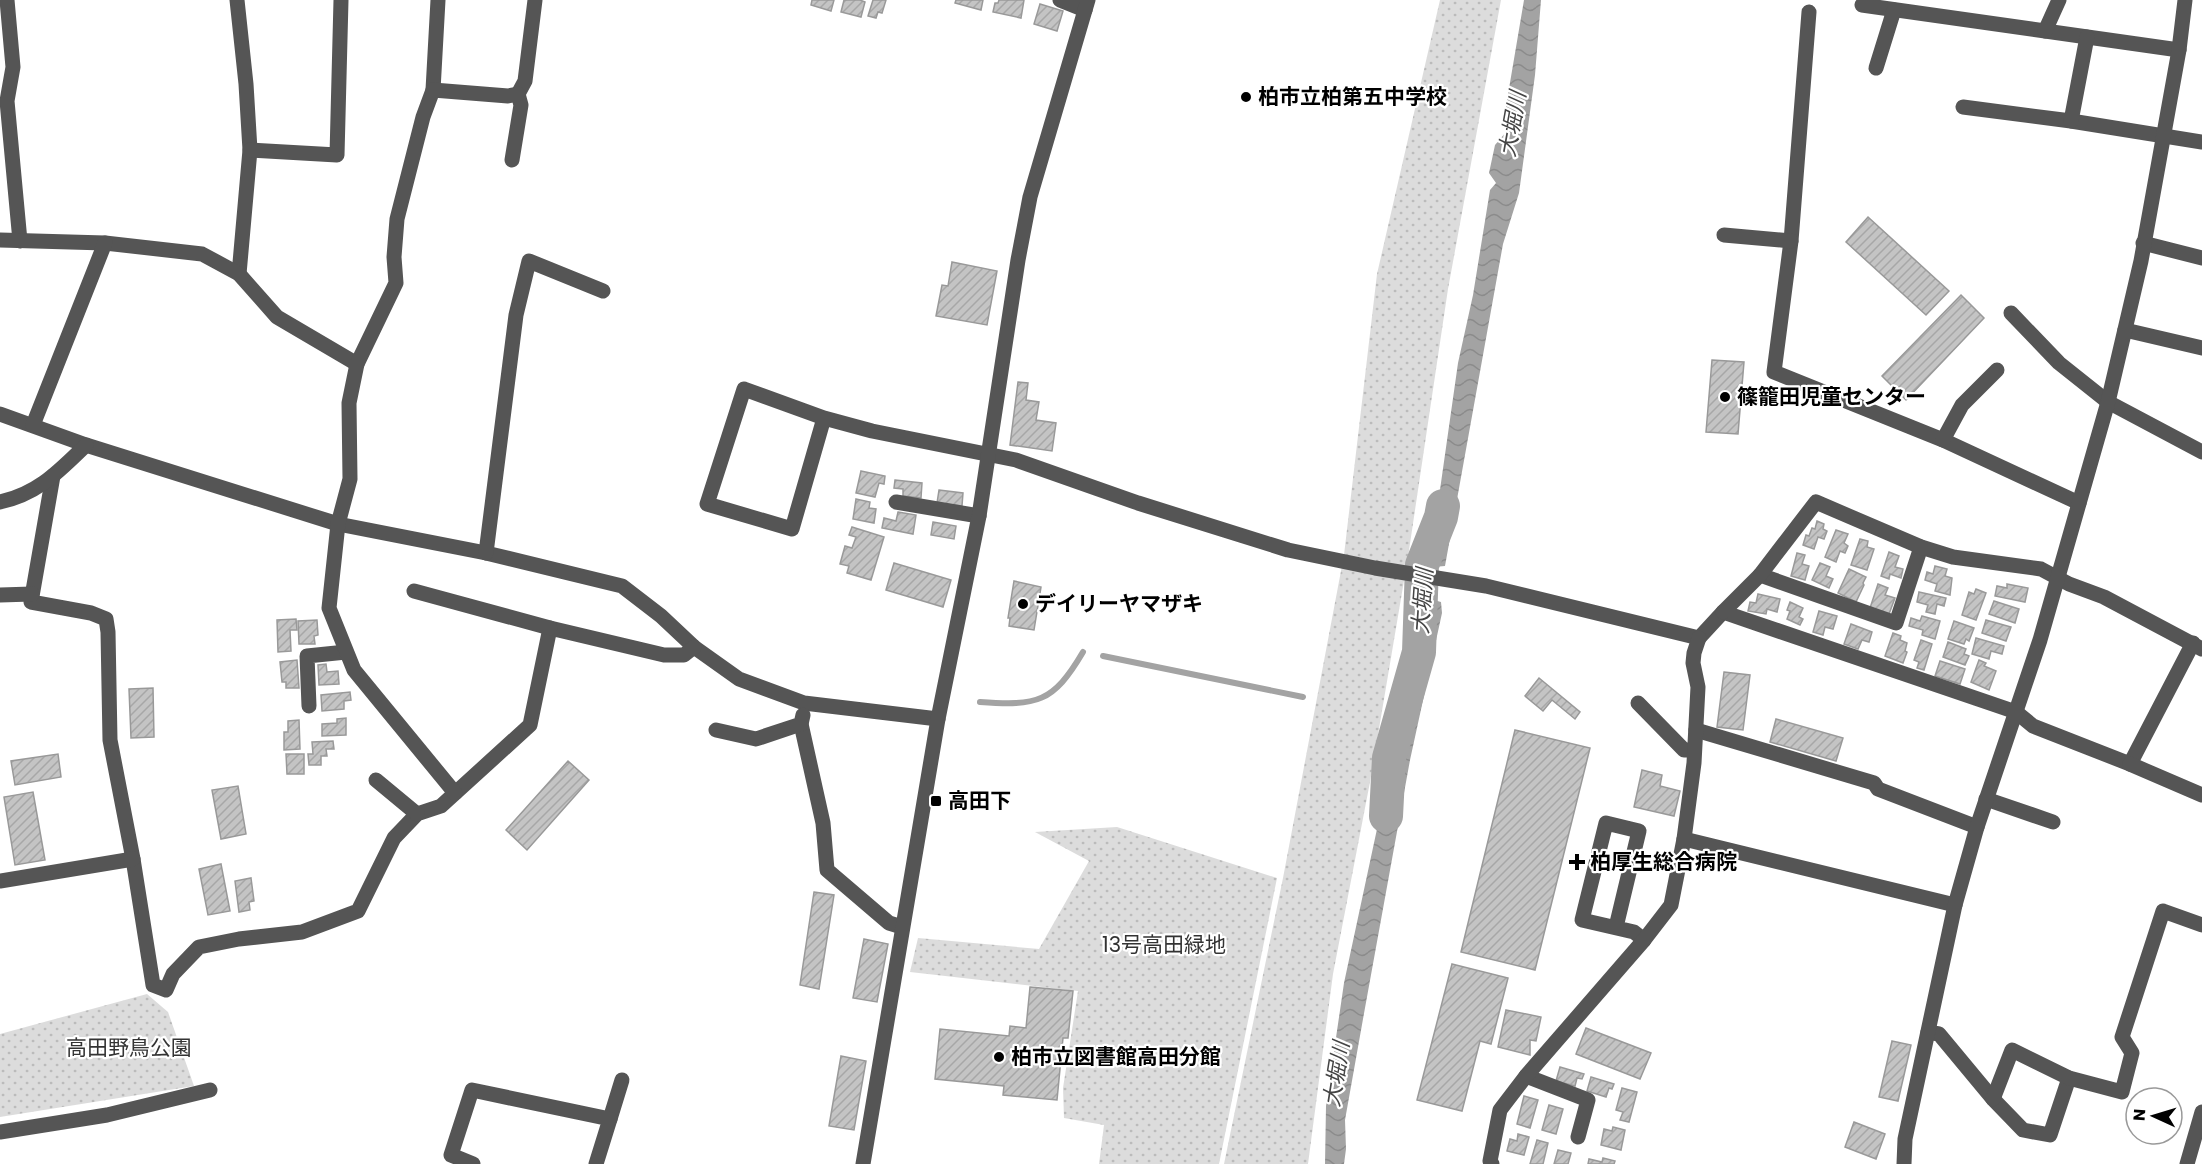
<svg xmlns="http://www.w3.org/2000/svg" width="2202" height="1164" font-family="Poppins,'Noto Sans JP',sans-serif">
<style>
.park{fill:url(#park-dots)}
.water{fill:url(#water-waves)}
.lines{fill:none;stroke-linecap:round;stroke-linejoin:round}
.stream{stroke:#a3a3a3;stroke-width:6}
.river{stroke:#a3a3a3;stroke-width:34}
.building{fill:url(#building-hatch);stroke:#999;stroke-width:1.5}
.minor{stroke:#555;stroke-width:15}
.poi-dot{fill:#000;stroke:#fff;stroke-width:2}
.labels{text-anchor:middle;stroke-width:4.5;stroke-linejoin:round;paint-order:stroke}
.poi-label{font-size:21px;font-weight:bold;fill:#000;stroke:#fff;text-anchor:start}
.park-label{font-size:21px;fill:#333;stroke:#fff}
.water-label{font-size:22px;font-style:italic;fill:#444;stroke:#fff}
</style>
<defs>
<pattern id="park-dots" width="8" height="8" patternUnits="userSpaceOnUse" patternTransform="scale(1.5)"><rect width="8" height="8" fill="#dcdcdc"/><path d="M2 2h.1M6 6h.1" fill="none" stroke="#bbb" stroke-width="1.8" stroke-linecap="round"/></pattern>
<pattern id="water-waves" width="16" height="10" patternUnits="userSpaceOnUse" patternTransform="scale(1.5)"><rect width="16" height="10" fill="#a3a3a3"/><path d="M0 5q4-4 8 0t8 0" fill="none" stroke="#8b8b8b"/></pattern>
<pattern id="building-hatch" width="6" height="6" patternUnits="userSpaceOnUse" patternTransform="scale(1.5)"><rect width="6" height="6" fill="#c4c4c4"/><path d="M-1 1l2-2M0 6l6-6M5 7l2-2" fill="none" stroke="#a7a7a7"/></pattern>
</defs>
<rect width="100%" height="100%" fill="#fff"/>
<g class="park">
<path d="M1440 0H1501L1448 289 1408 557 1370 782 1333 974 1308 1164H1224L1283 878 1344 555 1377 274Z"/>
<path d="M1117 827 1277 878 1219 1164H1099L1104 1125 1064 1118 1063 1088 1078 991 910 972 918 938 1039 949 1089 861 1035 832Z"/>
<path d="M147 994 168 1012 194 1086 0 1117V1034Z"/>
</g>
<g class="water">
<path d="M1524 0H1541L1535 75 1519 193 1503 244 1445 566 1422 568 1435 525 1458 363 1473 295 1490 190 1496 183 1489 173 1495 145 1506 132 1503 124Z"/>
<path d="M1423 597 1441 602 1442 613 1410 760 1363 1019 1345 1120 1346 1149 1344 1164H1325L1326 1106 1344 983 1410 675Z"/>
</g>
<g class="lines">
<g class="stream">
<path d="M1103 656 1303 697"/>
<path d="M980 702C1037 706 1053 703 1083 652"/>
</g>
<path class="river" d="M1386 816 1389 758 1419 652 1422 565 1441 517 1443 506"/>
</g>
<g class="building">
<path d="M812 0H834L831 11 811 5Z"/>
<path d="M844 0H860L865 2 861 17 841 12Z"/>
<path d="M873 0H886L882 13 878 12 876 18 868 16Z"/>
<path d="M956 0H983L981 10 955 3Z"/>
<path d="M999 0H1024L1021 18 993 12 995 3H998Z"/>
<path d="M1040 4 1063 11 1057 31 1034 24Z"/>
<path d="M1868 217 1949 291 1926 315 1846 242Z"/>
<path d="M952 262 997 271 987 325 936 316 942 285 948 286Z"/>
<path d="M1961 295 1984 318 1906 400 1882 376Z"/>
<path d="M1712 360 1744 362 1738 434 1706 432Z"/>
<path d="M1018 382 1028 383 1026 400 1039 402 1036 420 1056 423 1052 451 1010 445Z"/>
<path d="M861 471 885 476 884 484 879 483 875 497 856 493Z"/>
<path d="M895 480 922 483 921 498 903 496V489L894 488Z"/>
<path d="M939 490 963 493 962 506 937 503Z"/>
<path d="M856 499 870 502 869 508 876 509 874 523 853 519Z"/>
<path d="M898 512 916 515 913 534 882 528 884 518 896 521Z"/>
<path d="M1817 521 1824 524 1823 529 1827 531 1824 539 1818 537 1814 549 1803 545 1806 535 1809 536 1812 528 1815 529Z"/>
<path d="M933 522 956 526 954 539 931 535Z"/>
<path d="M852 527 884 537 871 580 847 573 849 566 840 564 845 546 852 548 856 537 849 535Z"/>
<path d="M1836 530 1848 534 1844 543 1848 546 1845 553 1840 551 1836 562 1825 557Z"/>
<path d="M1860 539 1868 541 1867 547 1874 549 1867 570 1851 565Z"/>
<path d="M1889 552 1899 556 1895 567 1903 569 1901 578 1890 574 1889 579 1881 576Z"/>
<path d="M1797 553 1805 555 1802 564 1809 566 1805 580 1791 576Z"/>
<path d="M894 563 951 580 943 607 886 590Z"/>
<path d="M1820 563 1830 567 1826 576 1833 579 1829 588 1812 580Z"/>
<path d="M1935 566 1947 569 1945 576 1952 578 1950 595 1935 591 1937 584 1925 580 1927 572 1933 574Z"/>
<path d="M1849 569 1866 577 1863 583 1864 585 1856 602 1838 593Z"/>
<path d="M1014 581 1041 587 1034 630 1009 626 1010 618H1008Z"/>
<path d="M1878 584 1888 588 1885 595 1895 598 1889 614 1870 608Z"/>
<path d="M2007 584 2028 588 2025 602 1995 596 1997 586 2007 588Z"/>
<path d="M1976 589 1986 593 1976 620 1962 615 1969 592 1974 594Z"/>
<path d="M1919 592 1946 598 1944 606 1937 604 1935 614 1926 612 1928 605 1917 602Z"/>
<path d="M1758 594 1780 599 1777 612 1767 609 1766 614 1748 611 1750 602 1756 603Z"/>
<path d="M1994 601 2019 609 2015 623 1989 614Z"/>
<path d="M1790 602 1803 608 1799 617 1803 619 1800 625 1787 619 1790 611 1787 610Z"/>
<path d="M1819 611 1837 616 1833 629 1825 627 1823 635 1813 632Z"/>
<path d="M1922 616 1940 621 1935 639 1922 635 1923 630 1909 626 1911 618 1920 621Z"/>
<path d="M296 619 297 630H290L291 651 278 652 277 620Z"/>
<path d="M317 620 318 635 314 636 315 644H299L298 621Z"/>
<path d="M1986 620 2011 627 2006 641 1982 633Z"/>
<path d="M1954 621 1974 628 1969 641 1966 639 1964 644 1948 639Z"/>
<path d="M1851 624 1872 632 1869 642 1862 640 1858 649 1844 644Z"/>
<path d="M1893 633 1901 636 1900 640 1907 643 1905 651 1907 652 1903 663 1885 656Z"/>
<path d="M1976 638 2004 646 2002 654 1991 651 1989 659 1972 654Z"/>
<path d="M1921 640 1932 644 1924 670 1917 668 1919 662 1914 660Z"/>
<path d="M1948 642 1966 649 1964 654 1969 656 1965 665 1943 657Z"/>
<path d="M297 660 299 688H286V682H282L280 662Z"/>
<path d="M1979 660 1986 663 1984 666 1996 671 1989 690 1971 682Z"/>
<path d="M1940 661 1965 669 1960 684 1935 676Z"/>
<path d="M326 664 327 672 338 671 339 684 319 685 318 665Z"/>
<path d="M1724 672 1750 675 1743 730 1717 727Z"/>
<path d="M1539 678 1580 712 1575 719 1552 700 1543 711 1525 696Z"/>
<path d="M153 688 154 737 131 738 129 689Z"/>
<path d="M350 692 351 700 344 701V709L322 711 321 695Z"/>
<path d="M346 718V735L322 736V724L337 723V719Z"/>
<path d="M1776 719 1843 738 1836 761 1770 742Z"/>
<path d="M299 720 300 749 284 750V732H288V721Z"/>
<path d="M1515 730 1590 748 1535 970 1461 952Z"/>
<path d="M333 741 334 749H326L327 756H321V765H309L308 754H313L312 742Z"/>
<path d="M58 754 61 777 15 785 11 761Z"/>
<path d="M286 754H304V774H287Z"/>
<path d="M568 761 589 780 527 850 506 830Z"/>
<path d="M1642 770 1662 775 1660 786 1680 791 1674 816 1634 807Z"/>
<path d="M238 786 246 834 221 839 212 790Z"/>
<path d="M33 792 45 860 15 865 4 797Z"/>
<path d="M221 864 230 911 208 915 199 869Z"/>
<path d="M251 878 254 901 249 902 250 910 239 912 235 881Z"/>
<path d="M814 892 834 895 819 989 800 985Z"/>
<path d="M864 939 888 944 877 1002 853 998Z"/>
<path d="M1452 964 1508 978 1491 1044 1480 1041 1462 1111 1417 1100Z"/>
<path d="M1030 987 1073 991 1068 1038H1063L1057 1100 1003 1095 1004 1086 935 1079 940 1029 1009 1036 1010 1026 1026 1028Z"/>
<path d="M1506 1010 1541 1017 1536 1041 1530 1040V1055L1498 1047Z"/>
<path d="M1586 1028 1651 1053 1640 1079 1576 1054Z"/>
<path d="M1892 1041 1911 1045 1898 1101 1879 1097Z"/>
<path d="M841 1056 866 1061 854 1130 829 1126Z"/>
<path d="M1560 1067 1584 1074 1582 1079 1577 1078 1575 1086 1556 1081Z"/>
<path d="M1591 1077 1614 1084 1612 1089 1609 1088 1606 1097 1587 1091Z"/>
<path d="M1622 1088 1637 1092 1629 1122 1620 1120 1623 1112 1616 1110Z"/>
<path d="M1524 1096 1538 1100 1530 1128 1517 1124Z"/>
<path d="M1549 1105 1563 1109 1556 1134 1542 1130Z"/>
<path d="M1854 1122 1885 1134 1876 1159 1845 1147Z"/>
<path d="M1613 1127 1625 1130 1621 1150 1601 1145 1604 1129 1612 1131Z"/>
<path d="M1518 1134 1529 1137 1524 1155 1507 1151 1510 1139 1517 1141Z"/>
<path d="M1537 1140 1548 1143 1543 1164H1530Z"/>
<path d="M1558 1150 1571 1153 1568 1164H1554Z"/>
<path d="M1603 1158 1615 1161 1614 1164H1588L1589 1159 1602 1162Z"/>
</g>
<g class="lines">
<g class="minor">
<path d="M7 0 13 67 7 101 20 241"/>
<path d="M237 0 246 84 250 150 239 274"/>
<path d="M1060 0 1085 10"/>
<path d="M1862 5 2179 50"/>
<path d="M1809 12 1791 241 1774 372 1943 440 2079 503"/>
<path d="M2045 31 2059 0"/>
<path d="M1876 68 1894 10"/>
<path d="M433 90 438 0"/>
<path d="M1963 107 2071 121 2202 142"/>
<path d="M2071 121 2087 37"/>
<path d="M250 150 337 155 341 0"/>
<path d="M512 160 521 105 518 94 525 81 535 0"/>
<path d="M1724 235 1791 241"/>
<path d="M0 240 105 243 202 254 239 274 277 317 357 364"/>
<path d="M2143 243 2202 258"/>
<path d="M2011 313 2059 363 2108 402 2202 452"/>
<path d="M2125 330 2202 348"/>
<path d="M0 414 86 445 338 524 486 553 622 586 661 616 694 647 739 679 804 703 938 719"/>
<path d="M824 418 792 529 707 504 744 389 824 418 872 431 1016 460 1138 503 1288 550 1375 568 1486 586 1699 638 1723 612 2016 712 2033 726 2130 764 2193 643"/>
<path d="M33 425 105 243"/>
<path d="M1943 440 1962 405 1997 370"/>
<path d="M53 476 31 602 91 613 106 619 108 632 110 740 133 859 153 985 166 990 173 974 199 947 239 939 302 932 358 911 394 838 417 814 441 806 530 725 550 628 664 655H684L694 647"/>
<path d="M0 502C38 494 59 471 86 445"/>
<path d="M896 502 979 516"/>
<path d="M486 553 516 315 529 261 603 291"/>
<path d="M1760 575 1896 623 1921 547"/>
<path d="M414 591 550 628"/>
<path d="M0 595 32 594"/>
<path d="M1723 612 1760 575 1816 502 1921 547 1953 557 2041 569 2069 584 2104 597 2202 649"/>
<path d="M1638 703 1684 750H1694"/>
<path d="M309 706 307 656 346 652"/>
<path d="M801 724 823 823 827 870 889 923 902 927"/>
<path d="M716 730 756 739 801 724 803 715"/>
<path d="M1696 730 1874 783 1878 789 1977 827"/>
<path d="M2130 764 2202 795"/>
<path d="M376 780 417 814"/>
<path d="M455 793 354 670 329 608 338 524 350 479 349 403 357 364 396 283 394 257 397 219 423 117 433 90 508 96 518 94"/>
<path d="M1986 799 2053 822"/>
<path d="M1684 839 1955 905"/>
<path d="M0 881 133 859"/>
<path d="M1616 927 1639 831 1606 823 1582 920 1634 932 1644 940"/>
<path d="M1928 1032 1939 1034 1993 1099 2023 1130 2050 1135 2069 1078"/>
<path d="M1526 1076 1588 1100 1578 1137"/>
<path d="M1993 1099 2012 1050 2069 1078 2122 1092 2132 1053 2122 1037 2163 911 2202 925"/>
<path d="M610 1119 622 1080"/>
<path d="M0 1132 107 1115 210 1090"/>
<path d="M473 1164 451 1155 472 1090 610 1119 596 1164"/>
<path d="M863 1164 938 719 979 516 1018 260 1030 197 1088 0"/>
<path d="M1492 1164 1490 1161 1500 1110 1526 1076 1644 940 1671 905 1684 839 1694 763 1698 687 1693 663 1694 653 1699 638"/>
<path d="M1904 1164 1905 1139 1955 905 1977 827 2040 640 2108 402 2141 261 2179 50 2185 0"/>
<path d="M2187 1164 2202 1112"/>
</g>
</g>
<g class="poi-dot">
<circle cx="1246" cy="97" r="6"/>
<circle cx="1725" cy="397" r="6"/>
<circle cx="1023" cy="604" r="6"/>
<rect x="930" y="795" width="12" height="12" rx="3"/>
<path d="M1574 853h6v6h6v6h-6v6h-6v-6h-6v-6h6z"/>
<circle cx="999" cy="1057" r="6"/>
</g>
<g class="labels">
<g class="poi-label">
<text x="1258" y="104">柏市立柏第五中学校</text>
<text x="1737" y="404">篠籠田児童センター</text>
<text x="1035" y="611">デイリーヤマザキ</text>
<text x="948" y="808">高田下</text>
<text x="1590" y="869">柏厚生総合病院</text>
<text x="1011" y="1064">柏市立図書館高田分館</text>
</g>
<g class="park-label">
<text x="1164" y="952">13号高田緑地</text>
<text x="129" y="1055">高田野鳥公園</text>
</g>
<g class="water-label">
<text transform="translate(1512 124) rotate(-80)" y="8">大堀川</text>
<text transform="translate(1422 601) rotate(-86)" y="8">大堀川</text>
<text transform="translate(1336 1074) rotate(-81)" y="8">大堀川</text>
</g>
</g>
<g transform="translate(2154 1116) rotate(274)"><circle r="28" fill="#ffffff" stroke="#999999" stroke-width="1.5"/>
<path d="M0-4.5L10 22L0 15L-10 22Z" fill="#000000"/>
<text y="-9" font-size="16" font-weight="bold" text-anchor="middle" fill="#000000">N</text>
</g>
</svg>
